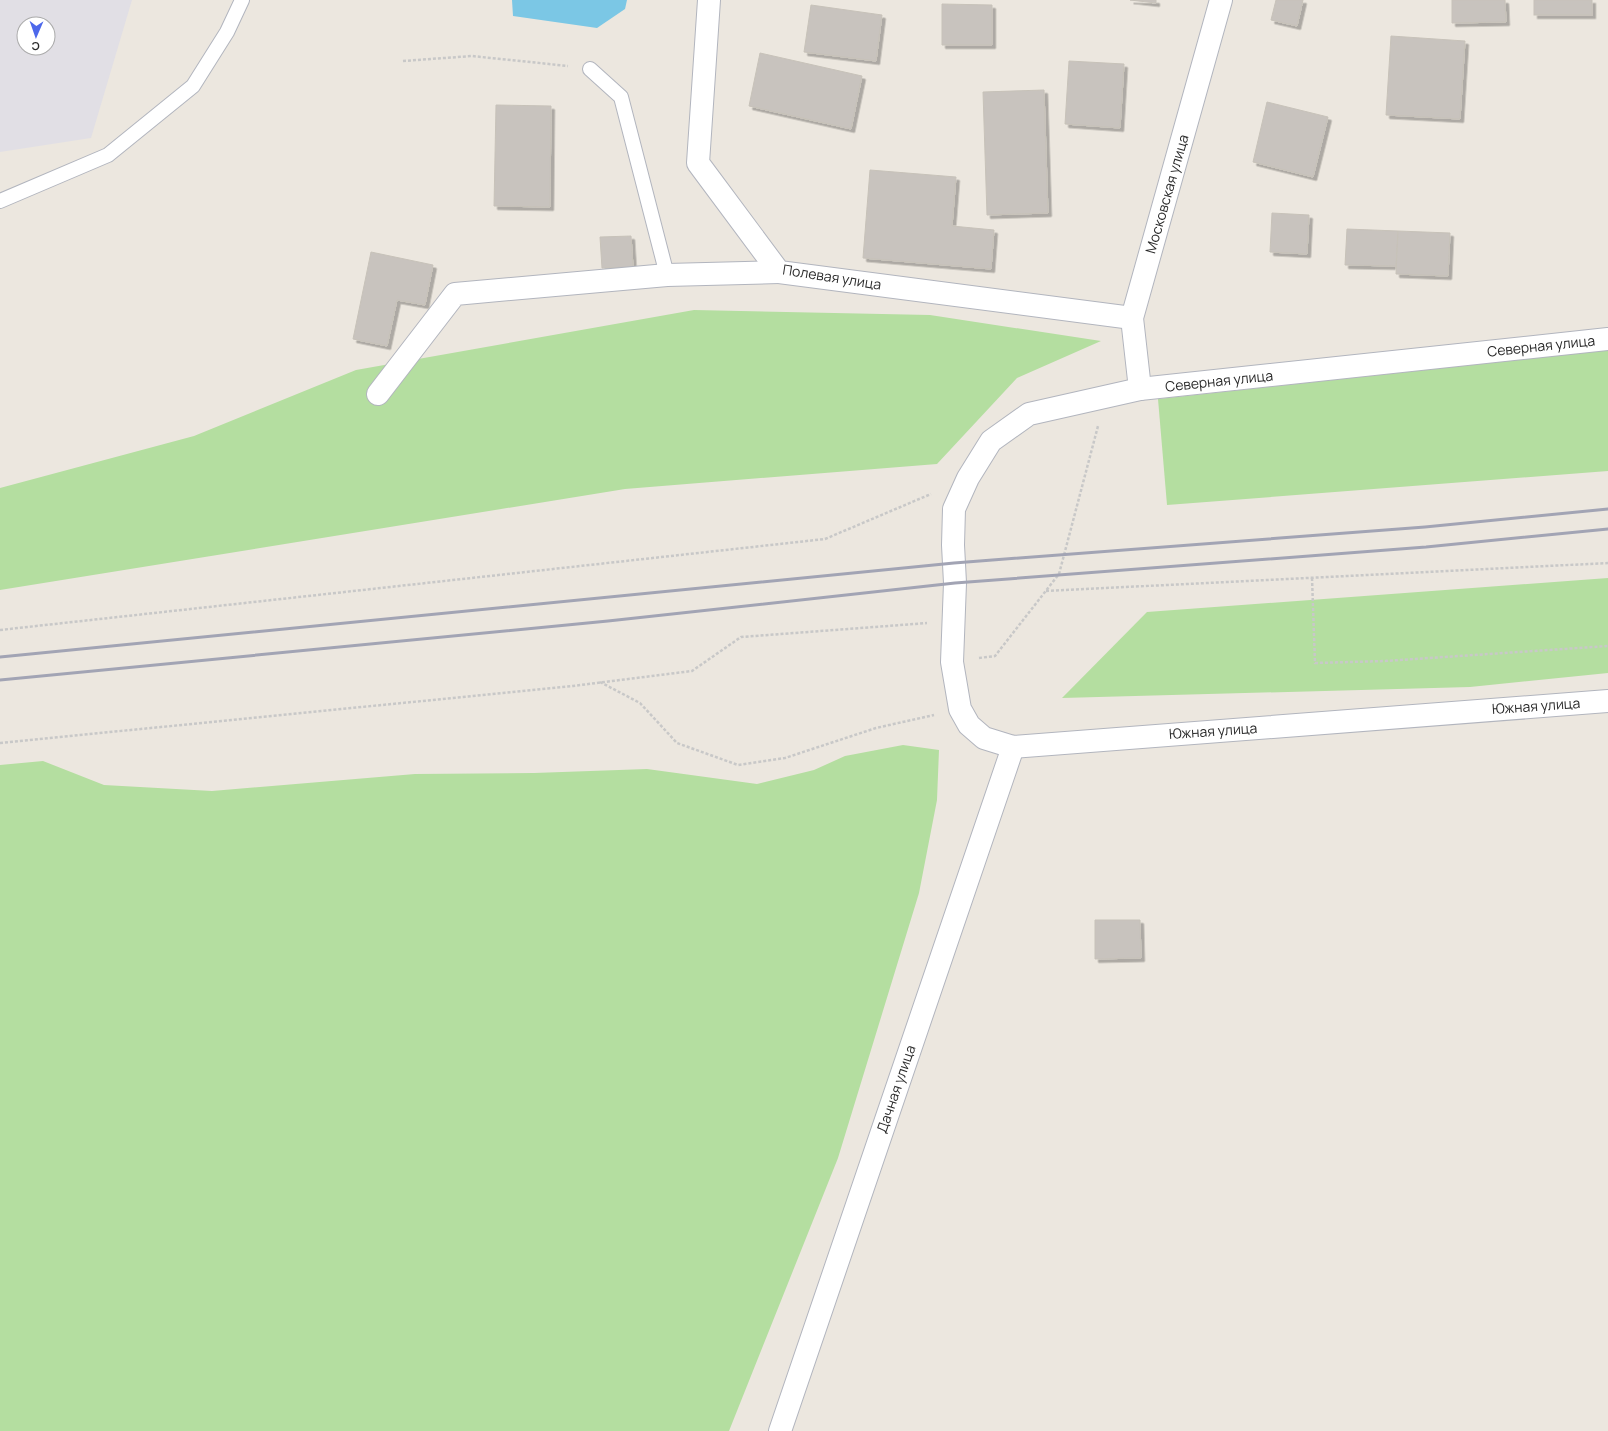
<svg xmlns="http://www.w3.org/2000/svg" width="1608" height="1431" font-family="Manrope,sans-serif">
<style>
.industrial{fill:#e1dfe5;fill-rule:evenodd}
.green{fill:#b4dea0}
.water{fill:#7bc7e5}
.building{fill:#c8c3be;stroke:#c7c2b9;filter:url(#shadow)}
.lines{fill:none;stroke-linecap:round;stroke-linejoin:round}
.lane-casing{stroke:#b2b5be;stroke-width:16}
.street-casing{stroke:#b2b5be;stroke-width:24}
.secondary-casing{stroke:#b2b5be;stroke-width:24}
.path{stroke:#c8c8c8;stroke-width:2.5;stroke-dasharray:3 2;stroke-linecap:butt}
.lane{stroke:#fff;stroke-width:14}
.street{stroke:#fff;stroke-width:22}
.secondary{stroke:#fff;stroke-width:22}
.rail{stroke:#a2a4b4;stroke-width:3}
.labels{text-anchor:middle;stroke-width:3.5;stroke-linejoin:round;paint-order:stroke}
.street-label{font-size:14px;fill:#2b2b2b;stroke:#fff}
</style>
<defs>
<filter id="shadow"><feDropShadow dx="3.5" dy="3.5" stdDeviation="0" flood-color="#0004"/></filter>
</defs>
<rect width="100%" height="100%" fill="#ece7df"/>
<path class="industrial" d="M0 0H132L91 138 0 152ZM24 24H48V48H24Z"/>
<g class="green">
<path d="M694 310 930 315 1101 341 1017 378 937 464 625 489 0 590V488L194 436 356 370Z"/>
<path d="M1608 350V471L1167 505 1158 399Z"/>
<path d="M1608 578V673L1470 687 1062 698 1147 612Z"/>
<path d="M903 745 939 750 937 800 919 893 838 1158 729 1431H0V765L43 761 104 785 212 791 415 774 534 773 647 769 757 784 814 770 845 756Z"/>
</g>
<path class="water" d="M512 0H627L625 9 597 28 513 16Z"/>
<g class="building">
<path d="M1130 0H1156V3Z"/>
<path d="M1276 0H1303L1297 26 1271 20Z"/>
<path d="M1452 0H1505L1506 22 1452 23Z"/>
<rect x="1534" y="0" width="58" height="15"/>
<path d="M942 4 992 5V45H942Z"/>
<path d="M811 5 882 15 876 61 804 52Z"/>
<path d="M1391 36 1465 41 1460 119 1386 115Z"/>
<path d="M760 53 862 76 851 129 749 106Z"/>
<path d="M1069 61 1124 64 1120 128 1065 124Z"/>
<path d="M1044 90 1048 213 987 215 983 92Z"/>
<path d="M1267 102 1328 117 1313 177 1253 162Z"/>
<path d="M496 105 551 106 550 207 494 206Z"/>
<path d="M870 170 956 177 952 226 994 230 991 269 863 258Z"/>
<path d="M1272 213 1309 215 1307 254 1270 252Z"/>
<path d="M1347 229 1398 231 1396 266 1345 265Z"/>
<path d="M1398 231 1450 233 1448 276 1396 274Z"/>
<path d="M631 236 633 267 602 268 600 237Z"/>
<path d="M371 252 433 265 425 305 397 300 387 346 353 339Z"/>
<path d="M1095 920H1140L1141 958 1095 959Z"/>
</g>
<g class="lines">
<g class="lane-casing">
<g id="lane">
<path d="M590 69 621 97 667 275"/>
<path d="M0 201 108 155 193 86 227 32 242 0"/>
</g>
</g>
<g class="street-casing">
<g id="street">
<path d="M709 0 698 163 779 272 1132 318"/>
<path d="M1140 389 1132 318 1221 0"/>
<path d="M378 394 455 294 667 275 779 272"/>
<path d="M780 1431 1013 747"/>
</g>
</g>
<g class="secondary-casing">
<path id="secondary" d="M1608 339 1140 389 1029 414 991 441 968 478 954 509 953 545 955 583 952 662 960 709 969 725 984 738 1013 747 1608 701"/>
</g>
<g class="path">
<path d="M403 61 472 56 568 66"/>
<path d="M1312 578 1315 663 1385 661 1608 646"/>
<path d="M1046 591 1608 563"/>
<path d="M0 630 825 539 931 494"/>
<path d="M979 658 995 656 1059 574 1098 426"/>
<path d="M600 682 640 703 677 743 738 765 785 758 876 728 934 715"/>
<path d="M0 743 573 686 692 671 741 637 927 623"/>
</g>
<use href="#lane" class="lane"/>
<use href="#street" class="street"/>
<use href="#secondary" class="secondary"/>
<g class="rail">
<path d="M0 657 954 563 1425 527 1608 509"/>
<path d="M0 680 608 621 955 583 1426 547 1608 529"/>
</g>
</g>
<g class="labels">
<g class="street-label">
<text transform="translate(1167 194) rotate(-74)" y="5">Московская улица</text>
<text transform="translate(832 277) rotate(9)" y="5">Полевая улица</text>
<text transform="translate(1541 346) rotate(-6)" y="5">Северная улица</text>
<text transform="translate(1219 381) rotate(-6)" y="5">Северная улица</text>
<text transform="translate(1536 706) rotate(-4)" y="5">Южная улица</text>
<text transform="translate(1213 731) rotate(-4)" y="5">Южная улица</text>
<text transform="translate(896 1089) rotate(-71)" y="5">Дачная улица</text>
</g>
</g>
<g transform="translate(36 36) rotate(182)"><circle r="19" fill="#ffffff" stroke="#aaaaaa"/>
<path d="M0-3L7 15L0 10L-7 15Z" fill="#4d68eb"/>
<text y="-6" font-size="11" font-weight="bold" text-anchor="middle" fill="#2b2b2b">С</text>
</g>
</svg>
